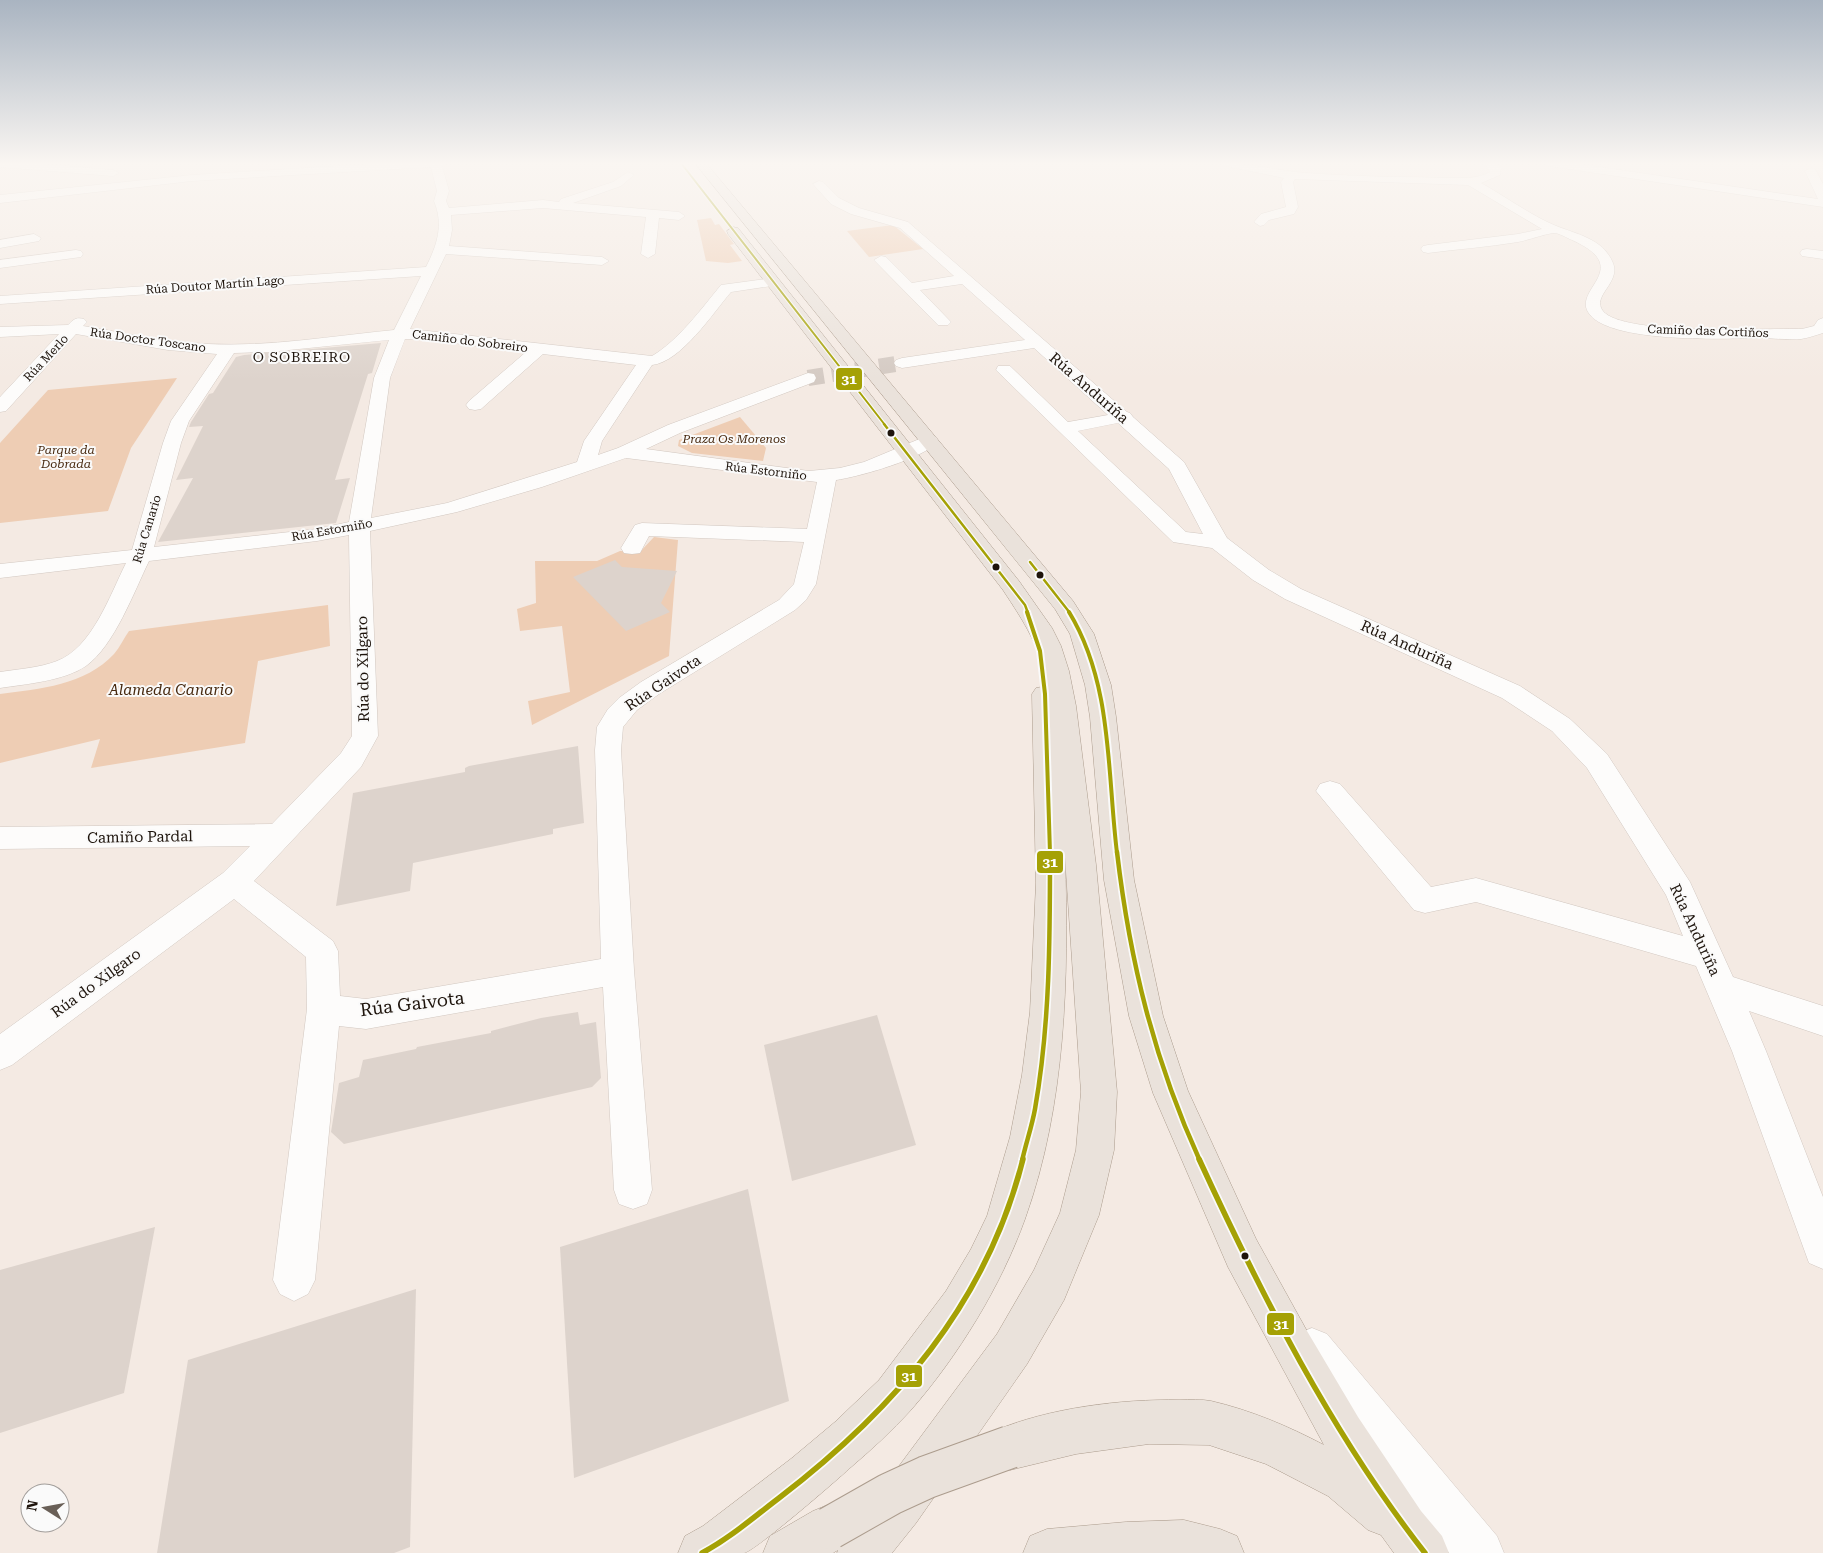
<svg xmlns="http://www.w3.org/2000/svg" width="1823" height="1553" font-family="'Roboto Serif',serif">
<style>
.green{fill:#eecdb4}
.building{fill:#ddd3cc}
.lines{fill:none;stroke-linecap:round;stroke-linejoin:round}
.minor-tunnel{stroke:#d4cac3;stroke-width:16;stroke-dasharray:16 8;stroke-linecap:butt}
.minor-casing{stroke:#d2c8c1;stroke-width:1}
.major-casing{stroke:#ac9c8d;stroke-width:1}
.minor{fill:#fdfcfb;fill-rule:evenodd}
.major{fill:#eae2db;fill-rule:evenodd}
.major-bridge-casing{stroke:#ac9c8d;stroke-width:44;stroke-linecap:butt}
.major-bridge{stroke:#eae2db;stroke-width:42}
.bus-1-far4-casing{stroke:#fafafa;stroke-width:4}
.bus-1-far3-casing{stroke:#fafafa;stroke-width:5}
.bus-1-far2-casing{stroke:#fafafa;stroke-width:8}
.bus-1-far1-casing{stroke:#fafafa;stroke-width:8}
.bus-1-casing{stroke:#fafafa;stroke-width:9}
.bus-1-far4{stroke:#a5a105;stroke-width:2}
.bus-1-far3{stroke:#a5a105;stroke-width:2.5}
.bus-1-far2{stroke:#a5a105;stroke-width:4}
.bus-1-far1{stroke:#a5a105;stroke-width:4.5}
.bus-1{stroke:#a5a105;stroke-width:5.5}
.bus-dot{fill:#1e140c;stroke:#fafafa;stroke-width:2}
.labels{text-anchor:middle;stroke-width:4;stroke-linejoin:round;paint-order:stroke}
.far-street-label{font-size:12px;fill:#1e140c;stroke:#fafafa}
.far-park-label{font-size:12px;font-style:italic;fill:#482a10;stroke:#fafafa}
.far-neighbourhood-label{font-size:14px;letter-spacing:1px;fill:#1e140c;stroke:#fafafa}
.street-label{font-size:15px;fill:#1e140c;stroke:#fafafa}
.park-label{font-size:15px;font-style:italic;fill:#482a10;stroke:#fafafa}
.near-street-label{font-size:18px;fill:#1e140c;stroke:#fafafa}
.line-badge{stroke:#fafafa;stroke-width:2}
.badge-label{font-size:14px;text-anchor:middle;font-weight:bold;fill:#fff}
</style>
<rect width="100%" height="100%" fill="#f4eae3"/>
<g class="green">
<path d="M711 218 715 225 719 224 734 244 730 245 742 261 728 263 706 261 697 220Z"/>
<path d="M893 225 923 249 869 257 847 231Z"/>
<path d="M177 378 131 448 108 511 0 523V443L48 390Z"/>
<path d="M740 417 766 448 763 461 692 453 678 446 679 440Z"/>
<path d="M654 537 678 540 669 656 532 725 528 701 570 692 562 626 520 631 517 609 536 603 535 561H597L620 551 640 552Z"/>
<path d="M328 605 330 646 258 661 245 743 91 768 100 739 0 763V694C40 689 85 685 114 654 120 647 124 638 129 631Z"/>
</g>
<g class="building">
<path d="M381 343 372 373 368 374 335 480 350 478 336 523 158 542 193 478 176 480 203 426 189 427 191 422 209 394 213 393 236 357 244 355Z"/>
<path d="M615 560 622 567 677 571 661 603 670 612 626 631 573 577Z"/>
<path d="M578 746 584 823 553 829V834L413 863 410 891 336 906 353 793 465 772V768L469 766Z"/>
<path d="M578 1012 580 1025 596 1022 601 1078 592 1087 344 1144 331 1132 339 1083 359 1077 363 1060 416 1049 417 1047 491 1033V1031L541 1018Z"/>
<path d="M877 1015 916 1145 792 1181 764 1045Z"/>
<path d="M748 1189 789 1401 574 1478 560 1247Z"/>
<path d="M155 1227 124 1393 0 1433V1270Z"/>
<path d="M416 1289 410 1547 394 1553H157L188 1360Z"/>
</g>
<g class="lines">
<path class="minor-tunnel" d="M808 378 902 363"/>
<g class="minor-casing">
<g id="minor">
<path d="M0 163H30L113 170 119 173 113 176 0 167Z"/>
<path d="M387 163H449L442 166 449 191 446 201 449 208 543 200 559 202 561 199 613 182 628 172 634 175 621 186 573 203 679 212 685 216 679 220 659 218 655 254 648 258 641 254 646 217 543 208 451 215 452 230 449 246 602 257 609 261 602 265 446 254 410 329 652 356C678 341 702 308 721 285L773 278 778 279 780 282 778 285 731 292C713 313 681 362 652 365L602 441 598 455 618 448 668 425 808 373 814 374 816 378 814 382 680 433 646 449 809 471 840 468 864 462 929 435 936 437 938 441C926 458 858 477 836 480L816 584 806 600 795 610 659 694 637 710 623 727 621 750 634 970 652 1190 647 1204 633 1209 619 1204 614 1190 603 987 366 1029 339 1026 315 1280 308 1294 294 1301 280 1294 273 1280 307 1009 306 957 234 899 12 1065 0 1070V1034L223 873 250 846 0 849V827L272 824 341 753 352 736 349 535 317 541 149 561C134 592 114 646 86 666 64 681 26 684 0 688V672C19 669 39 668 57 661 92 648 110 595 126 563L0 578V564L132 550 163 443 171 421 217 354 168 350 76 334 6 411 0 412V397L59 334 0 337V327L68 325C74 319 76 317 84 319L87 322 83 326C125 333 166 342 208 344 269 347 333 336 394 330L421 276 0 304V296L426 267C437 245 444 225 434 201L437 191 431 167 192 181 0 203V195L192 175ZM405 339H421L526 352 469 401 466 405 469 409 475 410 481 409 543 354 636 365 584 441 577 462 447 503 371 518 390 378ZM389 340 374 378 349 522 317 529 154 547 181 443 189 421 234 353 269 352ZM626 458 817 482 807 529 642 523 635 525 621 548 624 553 632 554 640 553 649 536 804 542 794 584 779 600 641 682 619 698 608 709 597 727 595 750 601 959 366 999 340 996 338 951 333 941 254 881 361 767 378 736 370 531 457 512 542 487Z"/>
<path d="M1221 163C1250 163 1278 171 1307 173 1358 177 1409 177 1460 178 1471 178 1481 177 1490 172L1485 163H1496L1501 168 1500 175 1481 183C1503 195 1532 216 1554 225 1575 234 1603 238 1613 263 1621 283 1591 296 1603 311 1623 336 1766 328 1802 329L1814 326 1818 320 1823 318V333C1816 335 1808 338 1801 339 1786 340 1771 338 1756 338 1722 339 1606 343 1588 312 1574 288 1634 268 1572 240 1567 238 1559 233 1554 233 1544 234 1529 240 1518 242 1488 247 1458 249 1428 253L1423 252 1421 249 1423 246 1428 245 1518 234 1542 229 1468 185 1295 179 1293 182 1298 207 1294 214 1269 220 1264 225 1260 226 1254 222 1261 214 1286 207 1281 182 1284 178 1226 166Z"/>
<path d="M1544 163H1572L1818 199 1805 171 1811 168 1815 169 1823 184V207L1549 166Z"/>
<path d="M819 181 823 182 839 198 859 208 908 222 1127 412 1130 413 1133 417 1184 462 1227 538 1269 570 1301 589 1520 686 1570 719 1607 754 1690 882 1733 977 1823 1006V1036L1749 1011 1766 1051 1823 1197V1269L1809 1263 1732 1051 1696 966 1476 902 1425 913 1414 910 1316 791 1320 784 1330 781 1340 784 1431 887 1476 878 1683 936 1666 895 1587 768 1552 731 1502 698 1285 599 1253 580 1212 548 1173 542 996 370 998 366H1010L1068 422 1108 415 1034 348 902 368 896 366 894 363 896 360 902 358 1025 340 962 284 920 290 951 322 948 325H938L874 260 881 256 886 257 912 283 954 276 900 228 851 214 831 204 813 184ZM1118 423 1169 469 1203 534 1186 532 1078 431Z"/>
<path d="M34 234 41 238 39 241 0 248V240Z"/>
<path d="M1807 249 1823 251V259L1802 256 1800 253 1802 250Z"/>
<path d="M76 250 81 251 83 254 81 257 0 268V260Z"/>
<path d="M1312 1328 1327 1334 1497 1536 1504 1553H1449L1297 1364 1291 1349 1297 1334Z"/>
</g>
</g>
<g class="major-casing">
<g id="major">
<path d="M695 163H706L1073 601 1094 634 1111 685 1116 717 1134 880 1163 1016 1188 1091 1256 1239 1307 1331 1358 1417 1421 1511 1442 1536 1449 1553H1394L1381 1535 1368 1530 1328 1496 1266 1464 1209 1445 1149 1444 1076 1454 1010 1470 994 1463 987 1447 994 1431C1049 1408 1120 1399 1180 1400 1190 1400 1201 1399 1211 1401 1250 1410 1288 1426 1324 1445L1228 1267 1153 1093 1129 1016 1104 880 1090 717 1085 685 1070 634 1055 609Z"/>
<path d="M733 227 738 228 1019 581 1052 628 1061 646 1069 671 1076 706 1096 865 1117 1092 1114 1150 1099 1215 1064 1300 1027 1364 916 1523 892 1553H837L838 1550 833 1553H763L770 1536 813 1511 830 1504 847 1511 853 1525 882 1489 997 1334 1034 1270 1060 1213 1076 1150 1081 1092 1065 857C1069 977 1066 1105 1025 1219 1001 1286 958 1356 911 1410 892 1431 871 1450 850 1468 836 1481 755 1551 744 1553 724 1553 698 1553 678 1553L685 1536 703 1526 792 1458 835 1422 879 1380 946 1291 971 1249 987 1216 1010 1137 1022 1075 1030 1012 1036 883 1032 694 1036 688 1047 686C1041 647 1024 622 1003 590L728 234 727 231Z"/>
<path d="M1184 1520 1220 1529 1237 1536 1244 1553H1023L1030 1536 1047 1529 1126 1522Z"/>
</g>
</g>
<use href="#minor" class="minor"/>
<use href="#major" class="major"/>
<g class="major-bridge-casing">
<path id="major-bridge" d="M830 1528 890 1494 927 1477 1010 1447"/>
</g>
<use href="#major-bridge" class="major-bridge"/>
<g class="bus-1-far4-casing">
<path id="bus-1-far4" d="M681 163 885 425"/>
</g>
<g class="bus-1-far3-casing">
<g id="bus-1-far3">
<path d="M884 424 1025 605 1028 613"/>
<path d="M1030 562 1070 613"/>
</g>
</g>
<g class="bus-1-far2-casing">
<g id="bus-1-far2">
<path d="M1027 612 1040 651 1045 694 1050 853"/>
<path d="M1069 612C1113 684 1107 773 1117 853"/>
</g>
</g>
<g class="bus-1-far1-casing">
<g id="bus-1-far1">
<path d="M1117 852C1130 962 1154 1060 1200 1161"/>
<path d="M1022 1161C1026 1143 1032 1126 1035 1109 1050 1024 1050 937 1050 852"/>
</g>
</g>
<g class="bus-1-casing">
<g id="bus-1">
<path d="M1199 1159C1262 1296 1332 1434 1425 1553"/>
<path d="M702 1553C730 1538 754 1517 779 1498 894 1410 987 1303 1023 1159"/>
</g>
</g>
<use href="#bus-1-far4" class="bus-1-far4"/>
<use href="#bus-1-far3" class="bus-1-far3"/>
<use href="#bus-1-far2" class="bus-1-far2"/>
<use href="#bus-1-far1" class="bus-1-far1"/>
<use href="#bus-1" class="bus-1"/>
</g>
<linearGradient id="sky" x2="0" y2="1"><stop stop-color="#a9b4c1"/><stop offset="0.43" stop-color="#faf6f2"/><stop offset="1" stop-color="#faf6f2" stop-opacity="0"/></linearGradient>
<rect width="1823" height="380" fill="url(#sky)"/>
<g class="bus-dot">
<circle cx="891" cy="433" r="4.5"/>
<circle cx="996" cy="567" r="4.5"/>
<circle cx="1040" cy="575" r="4.5"/>
<circle cx="1245" cy="1256" r="4.5"/>
</g>
<g class="labels">
<g class="far-street-label">
<text transform="translate(215 285) rotate(-4)" y="4">Rúa Doutor Martín Lago</text>
<text transform="translate(1708 331) rotate(2)" y="4">Camiño das Cortiños</text>
<text transform="translate(148 340) rotate(8)" y="4">Rúa Doctor Toscano</text>
<text transform="translate(470 341) rotate(7)" y="4">Camiño do Sobreiro</text>
<text transform="translate(46 358) rotate(-47)" y="4">Rúa Merlo</text>
<text transform="translate(766 471) rotate(7)" y="4">Rúa Estorniño</text>
<text transform="translate(147 529) rotate(-73)" y="4">Rúa Canario</text>
<text transform="translate(332 530) rotate(-10)" y="4">Rúa Estorniño</text>
</g>
<g class="far-park-label">
<text x="734" y="443">Praza Os Morenos</text>
<text x="66" y="454">Parque da<tspan x="66" dy="14">Dobrada</tspan></text>
</g>
<g class="far-neighbourhood-label">
<text x="302" y="362">O SOBREIRO</text>
</g>
<g class="street-label">
<text transform="translate(1089 388) rotate(41)" y="5">Rúa Anduriña</text>
<text transform="translate(1407 645) rotate(24)" y="5">Rúa Anduriña</text>
<text transform="translate(363 669) rotate(-91)" y="5">Rúa do Xílgaro</text>
<text transform="translate(663 683) rotate(-34)" y="5">Rúa Gaivota</text>
<text transform="translate(140 837) rotate(-1)" y="5">Camiño Pardal</text>
<text transform="translate(1695 930) rotate(65)" y="5">Rúa Anduriña</text>
<text transform="translate(96 983) rotate(-36)" y="5">Rúa do Xílgaro</text>
</g>
<g class="park-label">
<text x="171" y="695">Alameda Canario</text>
</g>
<g class="near-street-label">
<text transform="translate(412 1004) rotate(-7)" y="6">Rúa Gaivota</text>
</g>
</g>
<g class="line-badge">
<rect x="835" y="367" width="28" height="24" rx="5" fill="#a5a105"/>
<rect x="1036" y="850" width="28" height="24" rx="5" fill="#a5a105"/>
<rect x="1266" y="1312" width="29" height="24" rx="5" fill="#a5a105"/>
<rect x="895" y="1364" width="28" height="24" rx="5" fill="#a5a105"/>
</g>
<g class="badge-label">
<text x="849" y="384">31</text>
<text x="1050" y="867">31</text>
<text x="1281" y="1329">31</text>
<text x="909" y="1381">31</text>
</g>
<g transform="translate(45 1508) rotate(281)"><circle r="24" fill="#fafafa" stroke="#a29e9b"/>
<path d="M0-4L9 19L0 12L-9 19Z" fill="#695f57"/>
<text y="-8" font-size="14" font-weight="bold" text-anchor="middle" fill="#1e140c">N</text>
</g>
</svg>
